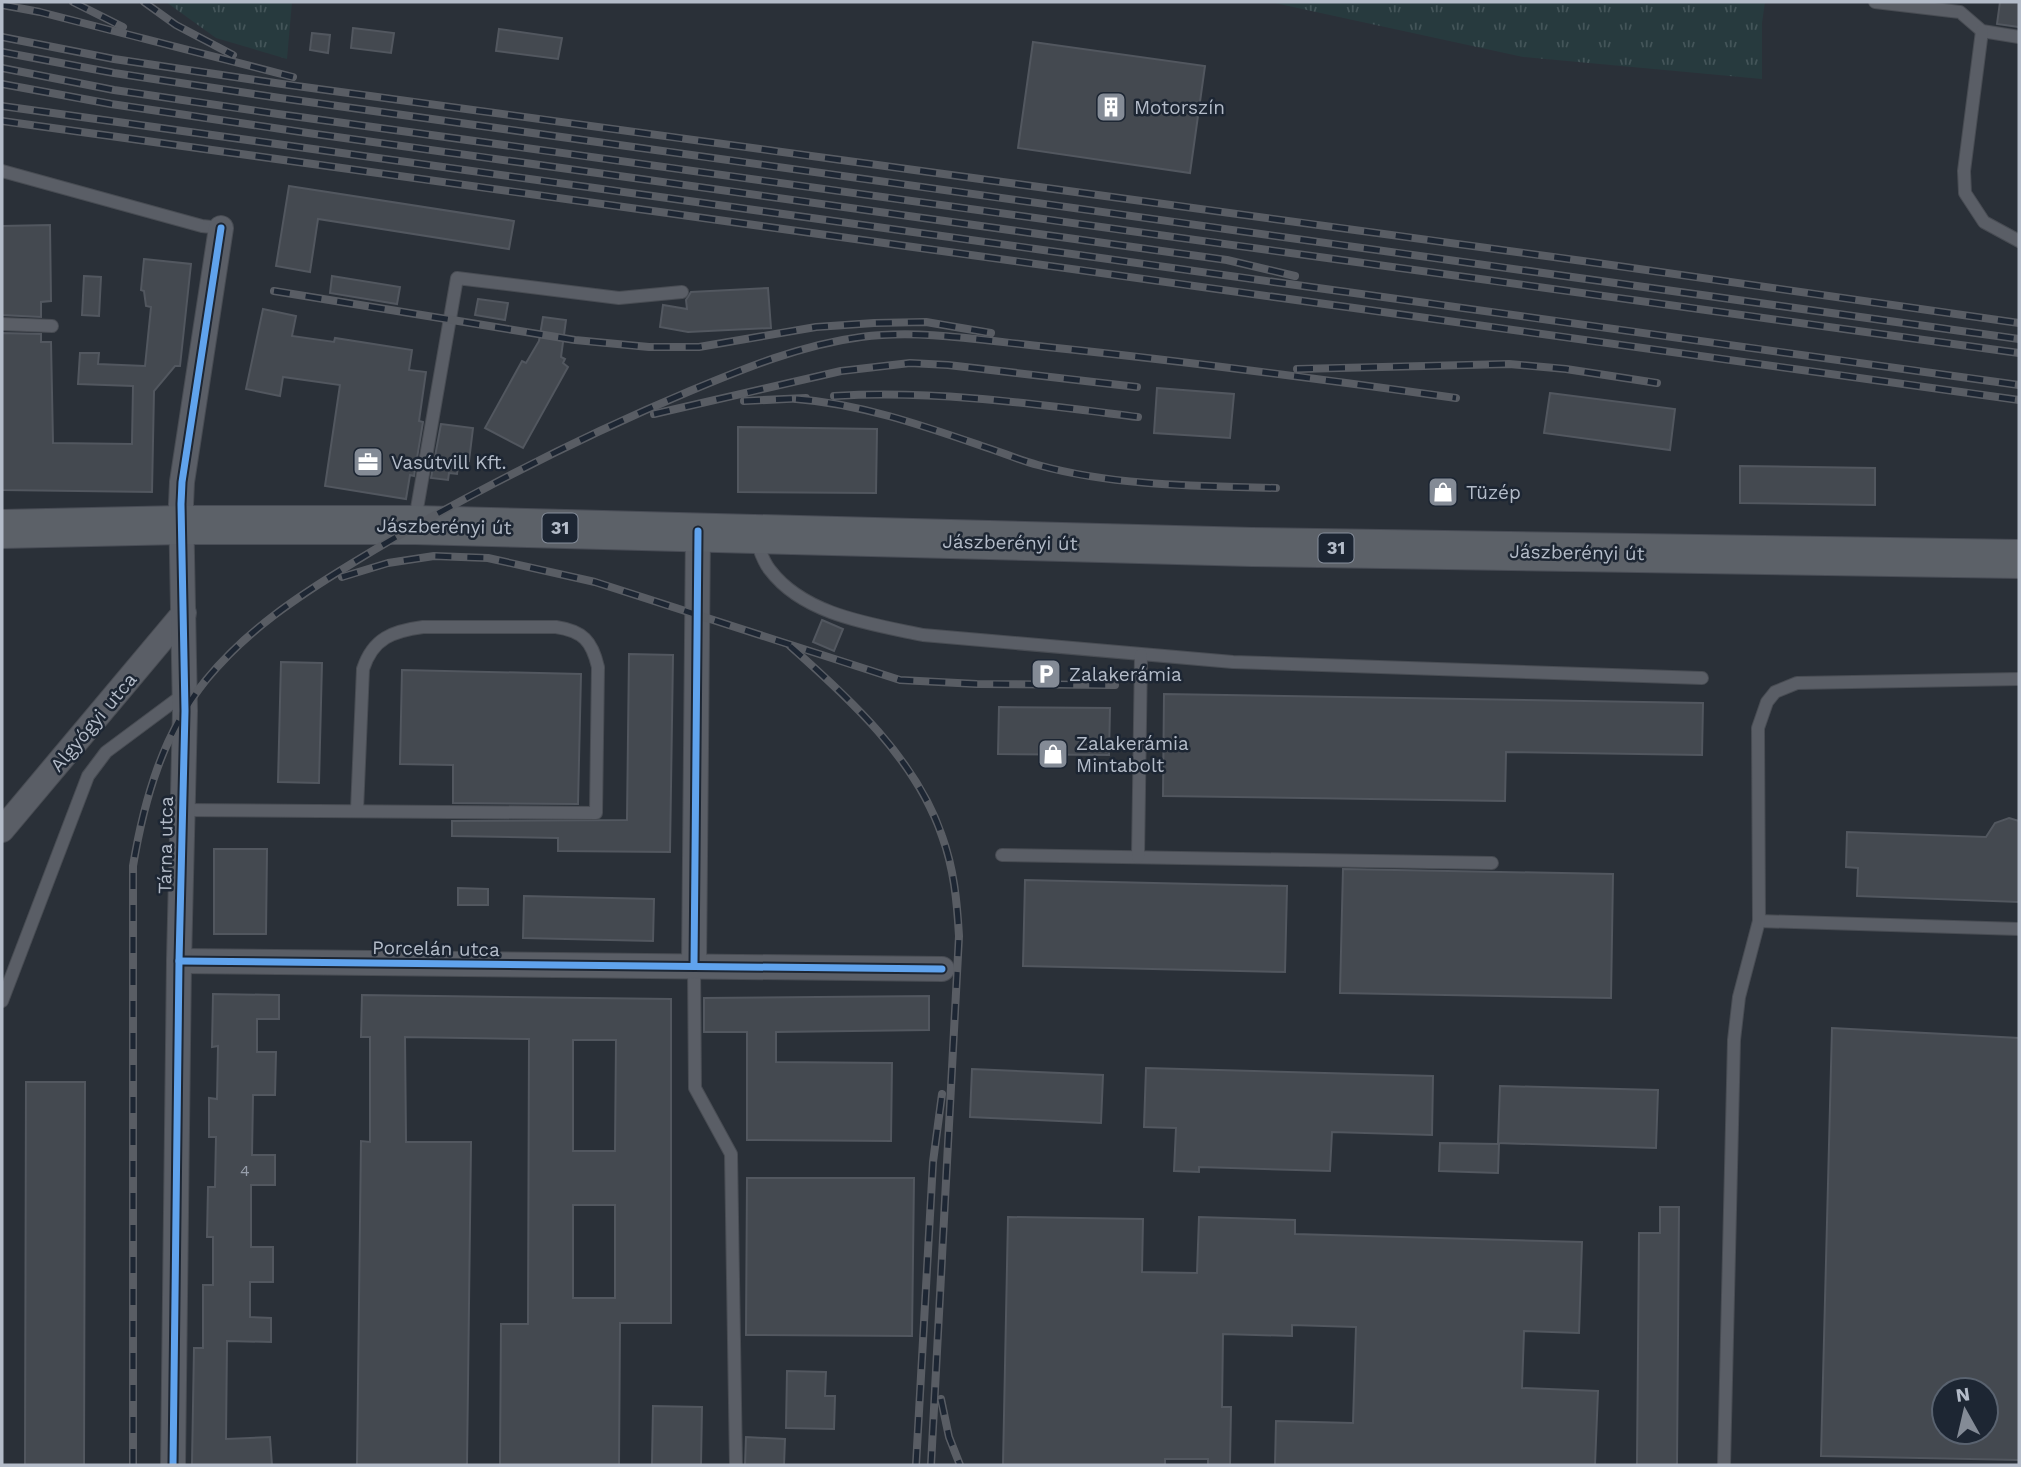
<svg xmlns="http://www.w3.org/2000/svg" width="2021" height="1467" font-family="'Work Sans',sans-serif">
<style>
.grass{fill:url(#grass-tufts)}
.building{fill:#444950;stroke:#52575f;stroke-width:2;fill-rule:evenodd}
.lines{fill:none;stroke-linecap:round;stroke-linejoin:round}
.service-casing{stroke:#484c53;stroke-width:14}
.minor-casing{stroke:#484c53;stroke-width:26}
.primary-casing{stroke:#484c55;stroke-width:40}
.service{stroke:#5a5e66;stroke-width:12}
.minor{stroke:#5a5e66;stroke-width:24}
.primary{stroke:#5c6168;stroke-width:38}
.rail-casing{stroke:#595d64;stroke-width:8}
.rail{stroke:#1d2633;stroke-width:5;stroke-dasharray:16;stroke-linecap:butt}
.cycleway-casing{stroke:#1d2633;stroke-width:11}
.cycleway{stroke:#60a3ed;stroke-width:7}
.labels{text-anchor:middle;stroke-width:5;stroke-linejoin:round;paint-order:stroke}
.number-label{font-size:16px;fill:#989fab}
.shield{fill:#1d2633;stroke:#878f9c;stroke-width:2}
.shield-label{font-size:18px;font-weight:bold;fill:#b4bcc9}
.poi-label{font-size:19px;fill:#b4bcc9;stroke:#1d2633;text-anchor:start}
.street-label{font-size:19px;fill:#b4bcc9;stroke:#1d2633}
</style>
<defs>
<pattern id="grass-tufts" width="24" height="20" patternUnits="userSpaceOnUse" patternTransform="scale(1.75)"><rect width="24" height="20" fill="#273a3e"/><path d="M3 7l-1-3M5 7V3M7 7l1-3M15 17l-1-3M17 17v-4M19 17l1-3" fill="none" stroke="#445559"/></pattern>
</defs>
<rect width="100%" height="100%" fill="#2a3038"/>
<g class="grass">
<path d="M166 2H292L287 59 216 38Z"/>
<path d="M1270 2H1765L1762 23V79L1523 57Z"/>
</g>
<g class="building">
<path d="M2000 2H2019V27L1997 24Z"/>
<path d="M353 28 394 33 391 53 351 48Z"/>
<path d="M499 29 562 38 558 59 496 51Z"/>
<path d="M312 33 330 35 328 53 310 50Z"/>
<path d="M1033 42 1205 66 1190 173 1018 148Z"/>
<path d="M289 186 514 221 509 249 318 219 310 272 276 266Z"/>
<path d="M50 225 51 301 41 302V317L2 315V226Z"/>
<path d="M144 259 191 264 180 366H175L154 391 152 492 2 490V333L41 334V342H51L53 443 132 444 133 386 78 384 80 353H99L98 364 145 366 151 307 146 306 144 291 141 290Z"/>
<path d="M84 276 101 277 99 316 82 315Z"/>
<path d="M332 276 400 287 397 304 330 293Z"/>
<path d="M768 288 771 328 688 332 660 327 663 305 687 309 686 300 691 292Z"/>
<path d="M478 299 508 303 505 320 475 315Z"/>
<path d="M263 309 296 316 292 336 334 342 335 338 412 350 409 370 426 372 419 421 423 422 414 476 410 475 406 499 325 486 340 385 283 377 280 396 246 389Z"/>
<path d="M543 317 566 320 561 357 565 359 563 363 568 367 523 448 485 428 522 361 526 363 539 341Z"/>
<path d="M1157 388 1234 394 1230 438 1154 433Z"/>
<path d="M1550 393 1675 409 1670 450 1544 433Z"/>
<path d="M441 424 473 428 469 461 459 459 457 474 449 473 448 480 431 478Z"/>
<path d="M738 427 877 429 876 493 738 492Z"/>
<path d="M1740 466 1875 468V505L1740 503Z"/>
<path d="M822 620 843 629 834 651 813 642Z"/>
<path d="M629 654 673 655 670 852 558 851V838L452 836V821L627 820Z"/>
<path d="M281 662 322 663 319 783 278 782Z"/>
<path d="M402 670 581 674 578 804 453 803V765L400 764Z"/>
<path d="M1164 694 1703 703 1702 755 1506 752 1505 801 1163 796Z"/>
<path d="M999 707 1110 708 1109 755 998 754Z"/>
<path d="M2009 818 2019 821V902L1857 896 1858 868 1846 867 1847 832 1986 837 1995 823Z"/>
<path d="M214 849H267L266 934H214Z"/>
<path d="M1343 869 1613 874 1611 998 1340 993Z"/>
<path d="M1025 880 1287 886 1285 972 1023 966Z"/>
<path d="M458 888 488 889V905H458Z"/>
<path d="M524 896 654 899 653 941 523 938Z"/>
<path d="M213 994 279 995V1019H257V1052H276L275 1095H253L252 1155H275V1185H251V1247H273V1282H250V1317L271 1318V1342L227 1341 226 1439 270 1437 272 1465H192L194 1348H203V1285H213V1237H207L208 1187H215L216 1137H209V1098L217 1099 218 1046 212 1047Z"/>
<path d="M362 995 671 999V1323H620L619 1465H500L501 1324H528L529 1039 405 1037 406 1142H471L467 1465H357L361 1141 370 1142V1037H361ZM573 1040H616L615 1151H573ZM573 1205H615V1298H573Z"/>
<path d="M929 996V1030L776 1032V1062L892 1063 891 1141 747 1140V1032H704V998Z"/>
<path d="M1832 1028 2019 1038V1460L1821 1456ZM1944 1390H1986V1432H1944Z"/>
<path d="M1146 1068 1433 1076 1432 1135 1332 1132 1330 1171 1199 1167V1172L1174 1171 1176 1128 1144 1127Z"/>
<path d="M972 1069 1103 1075 1101 1123 970 1117Z"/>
<path d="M26 1082H85L84 1465H25Z"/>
<path d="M1500 1086 1658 1090 1656 1148 1498 1143Z"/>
<path d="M1440 1143 1499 1144 1498 1173 1439 1171Z"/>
<path d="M747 1178H914L912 1336 746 1335Z"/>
<path d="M1660 1207H1679L1677 1465H1637L1639 1233H1660Z"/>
<path d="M1008 1217 1143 1219 1142 1272 1197 1273 1199 1217 1295 1220V1234L1582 1242 1579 1333 1524 1331 1522 1388 1598 1391 1595 1465H1275L1276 1421 1353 1423 1356 1327 1292 1325V1336L1223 1334 1222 1407H1231L1230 1465H1208V1459H1165V1465H1003Z"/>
<path d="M787 1371 826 1372 825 1396H835L834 1429 786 1428Z"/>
<path d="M653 1406 702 1407 701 1465H652Z"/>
<path d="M746 1437 785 1439 784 1465H745Z"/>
</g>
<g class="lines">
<g class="service-casing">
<g id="service">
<path d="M1875 2 1960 12 1982 31 2019 37"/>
<path d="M1982 31 1964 171 1965 193 1984 222 2019 241"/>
<path d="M2 171 202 226 221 228"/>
<path d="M2 324 52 326"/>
<path d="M415 520 457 278 619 298 682 292"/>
<path d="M756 540C760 550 763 562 770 570 804 615 871 624 923 635L1233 662 1702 678"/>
<path d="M182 810 596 813 598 667C592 641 583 631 556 627H423C393 631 373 638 363 669L357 810"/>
<path d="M1002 855 1492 863"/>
<path d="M1138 857 1141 655"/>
<path d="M1759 921 2019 929"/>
<path d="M694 966 695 1088 731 1154 736 1465"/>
<path d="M2 1001 88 776 106 752 184 694"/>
<path d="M1724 1465 1734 1040 1739 997 1759 921 1758 728 1767 702 1775 692 1797 683 2019 679"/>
</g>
</g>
<g class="minor-casing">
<g id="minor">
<path d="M2 830 184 613"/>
<path d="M179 961 942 969"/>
<path d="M694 966 698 531"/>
<path d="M173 1465 179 961 185 711 181 504 182 482 221 228"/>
</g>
</g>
<g class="primary-casing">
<path id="primary" d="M2 529 181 525H415L1252 547 2019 559"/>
</g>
<use href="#service" class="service"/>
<use href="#minor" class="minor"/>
<use href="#primary" class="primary"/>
<g class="rail-casing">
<g id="rail">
<path d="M73 2 123 27"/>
<path d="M144 2 176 25 233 55"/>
<path d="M2 5 40 12 293 77"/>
<path d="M2 37 114 59 282 84 1583 261 2019 323"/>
<path d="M2 52 114 73 280 98 2019 339"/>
<path d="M2 68 114 90 278 114 2019 353"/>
<path d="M2 84 111 104 308 133 1227 260 1295 276"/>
<path d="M2 106 2019 385"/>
<path d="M2 121 2019 400"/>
<path d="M274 291 575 340 649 347H699L816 327 874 323 926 322 991 333"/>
<path d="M1297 369 1509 364 1566 369 1657 383"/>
<path d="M834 396C939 390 1034 404 1138 417"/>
<path d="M796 399C861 404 921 425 982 446 1001 452 1019 460 1038 465 1114 486 1197 486 1276 488"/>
<path d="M744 401 806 398"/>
<path d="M654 414 841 371 910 363 948 365 1137 387"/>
<path d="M342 577 388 563 434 556 488 558 595 582 900 680 977 684 1115 685"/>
<path d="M790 646C849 698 916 759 942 836 954 869 957 901 959 936L931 1465"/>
<path d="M941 1399 949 1437 960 1465"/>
<path d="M133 1465V866C144 800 163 733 206 680 247 630 297 597 351 564 398 535 445 509 493 484 558 450 623 419 690 391 745 368 801 345 861 337 922 329 986 341 1047 347 1184 361 1320 379 1456 398"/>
<path d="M916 1465 933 1162 942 1094"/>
</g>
</g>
<use href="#rail" class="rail"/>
<g class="cycleway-casing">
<g id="cycleway">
<path d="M179 961 942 969"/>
<path d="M694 966 698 531"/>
<path d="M173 1465 179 961 185 711 181 504 182 482 221 228"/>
</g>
</g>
<use href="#cycleway" class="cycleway"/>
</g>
<defs>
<g id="building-square" transform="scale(1.575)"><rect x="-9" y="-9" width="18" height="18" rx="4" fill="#848b96" stroke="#1d2633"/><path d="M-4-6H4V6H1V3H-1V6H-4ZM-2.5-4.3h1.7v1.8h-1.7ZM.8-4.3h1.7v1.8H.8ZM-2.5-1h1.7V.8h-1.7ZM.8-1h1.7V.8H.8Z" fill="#fff"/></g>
<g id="office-square" transform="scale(1.575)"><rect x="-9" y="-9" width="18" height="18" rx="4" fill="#848b96" stroke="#1d2633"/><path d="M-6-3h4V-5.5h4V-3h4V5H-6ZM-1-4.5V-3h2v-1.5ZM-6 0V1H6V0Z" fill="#fff"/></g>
<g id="shop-square" transform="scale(1.575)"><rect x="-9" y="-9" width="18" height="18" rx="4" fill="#848b96" stroke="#1d2633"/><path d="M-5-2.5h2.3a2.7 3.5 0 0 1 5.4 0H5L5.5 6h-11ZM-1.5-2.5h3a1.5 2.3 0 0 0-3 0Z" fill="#fff"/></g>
<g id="parking-square" transform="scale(1.575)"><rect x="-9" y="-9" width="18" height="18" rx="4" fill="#848b96" stroke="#1d2633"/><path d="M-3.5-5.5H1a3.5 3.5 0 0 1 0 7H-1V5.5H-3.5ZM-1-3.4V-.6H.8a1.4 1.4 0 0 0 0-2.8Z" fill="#fff"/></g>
</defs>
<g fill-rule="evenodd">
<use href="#building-square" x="1111" y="107"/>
<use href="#office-square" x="368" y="462"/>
<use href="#shop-square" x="1443" y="492"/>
<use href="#parking-square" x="1046" y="674"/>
<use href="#shop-square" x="1053" y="754"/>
</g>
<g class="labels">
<g class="number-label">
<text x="245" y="1176">4</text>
</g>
<g class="shield">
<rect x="542.5" y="513.5" width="35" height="29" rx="5"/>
<rect x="1318.5" y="533.5" width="35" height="29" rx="5"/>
</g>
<g class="shield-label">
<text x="560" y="534">31</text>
<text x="1336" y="554">31</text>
</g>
<g class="poi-label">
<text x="1134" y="114">Motorszín</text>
<text x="391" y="469">Vasútvill Kft.</text>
<text x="1466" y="499">Tüzép</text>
<text x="1069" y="681">Zalakerámia</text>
<text x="1076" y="750">Zalakerámia<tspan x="1076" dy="22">Mintabolt</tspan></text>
</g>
<g class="street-label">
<text transform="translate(444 526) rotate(1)" y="7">Jászberényi út</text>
<text transform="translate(1010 542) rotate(1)" y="7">Jászberényi út</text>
<text transform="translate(1577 552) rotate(1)" y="7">Jászberényi út</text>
<text transform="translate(93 722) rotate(-50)" y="7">Algyógyi utca</text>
<text transform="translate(165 845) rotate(-89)" y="7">Tárna utca</text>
<text transform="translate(436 948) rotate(1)" y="7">Porcelán utca</text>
</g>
</g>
<rect width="2021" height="1467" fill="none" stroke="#b4bcc9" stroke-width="7"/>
<g transform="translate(1965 1411) rotate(352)"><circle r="33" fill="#1d2633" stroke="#59626f" stroke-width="2"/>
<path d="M0-5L12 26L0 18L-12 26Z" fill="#848b96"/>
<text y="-10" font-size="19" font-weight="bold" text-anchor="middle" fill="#b4bcc9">N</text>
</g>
</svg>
